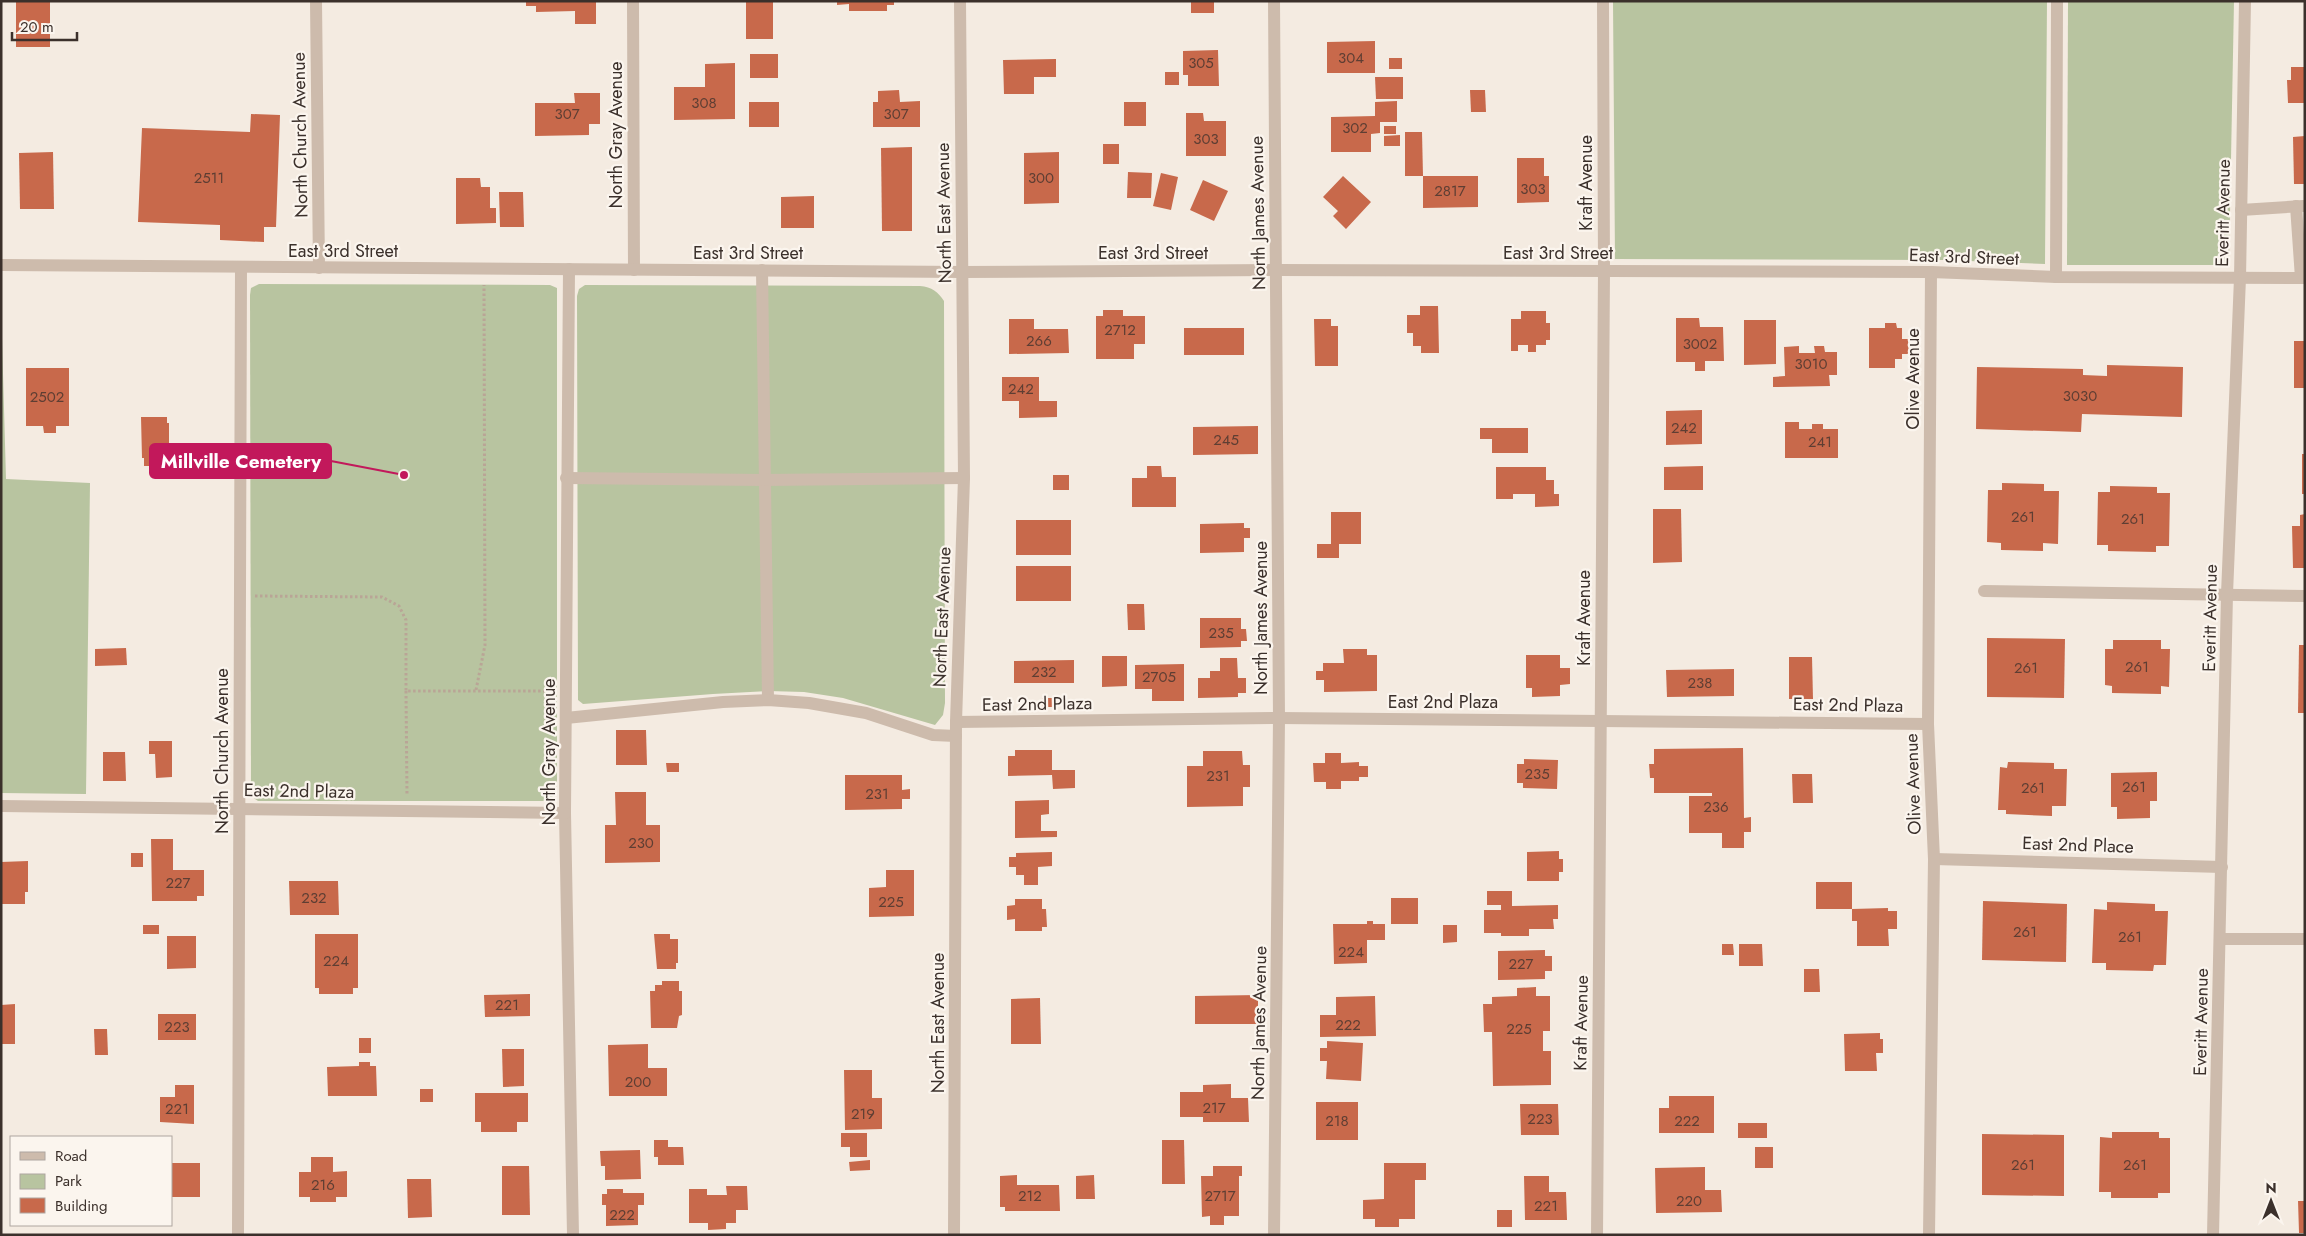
<svg xmlns="http://www.w3.org/2000/svg" width="2306" height="1236" font-family="Jost,sans-serif">
<style>
.green{fill:#b8c4a0}
.building{fill:#c8694b}
.lines{fill:none;stroke-linecap:round;stroke-linejoin:round}
.path{stroke:#b9a596;stroke-width:3;stroke-dasharray:2.5 2.5;stroke-linecap:butt}
.service{stroke:#cdbbac;stroke-width:12}
.minor{stroke:#cdbbac;stroke-width:12}
.tertiary{stroke:#cdbbac;stroke-width:12}
.labels{text-anchor:middle;stroke-width:4.5;stroke-linejoin:round;paint-order:stroke}
.number-label{font-size:15px;fill:#5e3e33}
.street-label{font-size:18px;fill:#3b302b;stroke:#fbf5ee}
.leader{fill:none;stroke:#c2185b;stroke-width:2}
.callout-dot{fill:#c2185b;stroke:#fbf5ee;stroke-width:2}
.callout{fill:#c2185b;stroke:#c2185b;stroke-width:2}
.callout-label{font-size:19px;text-anchor:middle;font-weight:bold;fill:#fff}
</style>
<rect width="100%" height="100%" fill="#f4ebe1"/>
<g class="green">
<path d="M1613 1H2047L2045 264 1942 260 1615 259Z"/>
<path d="M2068 1H2234L2229 265H2067Z"/>
<path d="M259 284 550 285 557 288V785L552 798 543 801H258L251 796 250 295 251 288Z"/>
<path d="M585 285 920 286C932 287 938 292 944 301L945 703 943 715 935 725 843 698 804 692 768 691 713 694 583 704 578 700 577 296 579 289Z"/>
<path d="M1 303 6 479 90 483 86 794 1 793Z"/>
</g>
<g class="building">
<rect x="16" y="1" width="34" height="46"/>
<path d="M526 1H596V24H575V11L536 12V6H526Z"/>
<rect x="746" y="1" width="27" height="38"/>
<path d="M837 1H894V5H887V11H849V4L837 5Z"/>
<rect x="1191" y="1" width="23" height="12"/>
<path d="M1375 41V73H1327V42Z"/>
<path d="M1218 50 1219 86H1188V75H1183V51Z"/>
<rect x="750" y="54" width="28" height="24"/>
<rect x="1389" y="58" width="13" height="11"/>
<path d="M1056 59V77H1034V94H1004L1003 60Z"/>
<path d="M735 63V119L674 120V87H705V64Z"/>
<path d="M2291 67H2305V103H2288L2287 80H2291Z"/>
<rect x="1165" y="72" width="14" height="13"/>
<path d="M1375 77H1403V99H1376Z"/>
<path d="M899 90 900 102 920 101V127H873V102H878V91Z"/>
<path d="M1470 90H1485L1486 112H1471Z"/>
<path d="M574 93H600V124H589V135L535 136V103H575Z"/>
<path d="M1397 101V122H1380V133L1371 134V152H1331V117L1375 116V102Z"/>
<rect x="749" y="102" width="30" height="25"/>
<rect x="1124" y="102" width="22" height="24"/>
<path d="M1186 113H1203L1204 121H1226V156H1186Z"/>
<path d="M251 114 280 115 276 227H264V242L220 240V225L138 222 142 128 250 132Z"/>
<rect x="1384" y="126" width="12" height="8"/>
<path d="M1405 132H1422L1423 176H1405Z"/>
<path d="M1400 135V146H1384V136Z"/>
<path d="M2305 136V184H2294L2293 137Z"/>
<rect x="1103" y="144" width="16" height="20"/>
<path d="M912 147V231H882L881 148Z"/>
<path d="M53 152 54 209H20L19 153Z"/>
<path d="M1059 152V203L1024 204V153Z"/>
<path d="M1517 158H1544V176H1549V202L1517 203Z"/>
<path d="M1128 172 1152 173 1151 198H1127Z"/>
<path d="M1161 173 1178 177 1171 210 1153 206Z"/>
<path d="M1343 176 1371 202 1346 229 1333 216 1338 211 1323 197Z"/>
<path d="M1423 176H1478V207L1423 208Z"/>
<path d="M456 178H480L481 187H490V208H496V223L456 224Z"/>
<path d="M1203 180 1228 191 1214 221 1190 210Z"/>
<path d="M499 192H523L524 227H500Z"/>
<path d="M814 196V228H781V197Z"/>
<path d="M1420 306H1438L1439 353H1421V346H1413V333H1407V315H1420Z"/>
<path d="M1103 310H1123V316H1145V344H1134V359H1096V316H1103Z"/>
<path d="M1521 311H1546V323H1550V340H1546V345H1536V352H1528V345H1518V351H1511V319H1521Z"/>
<path d="M1676 318H1699L1700 327H1723L1724 361H1705V371H1695V362H1676Z"/>
<path d="M1009 319H1034V329H1068L1069 353 1009 354Z"/>
<path d="M1314 319H1331V326H1338V366H1315Z"/>
<path d="M1744 320H1776V364L1744 365Z"/>
<path d="M1885 323H1896L1897 328H1902V339H1908L1909 354H1902V359H1895V368H1869V328H1885Z"/>
<rect x="1184" y="328" width="60" height="27"/>
<rect x="2294" y="341" width="11" height="47"/>
<path d="M1799 346V353H1815L1814 346H1824L1825 352H1837V375H1829L1830 386 1773 387V377L1785 376 1784 347Z"/>
<path d="M2107 365 2183 367 2182 417 2082 414 2081 432 1976 429 1977 367 2083 369V375L2107 376Z"/>
<path d="M26 368H69V426H56V433H44L43 426H26Z"/>
<path d="M1002 377H1039V401H1057V417L1019 418V401H1002Z"/>
<path d="M1702 410V444L1666 445V411Z"/>
<path d="M141 417H167V423H169V458H167V466H144V458H142Z"/>
<path d="M1785 422H1799V429H1812V424H1823V429H1838V458H1785Z"/>
<path d="M1258 426V454L1193 455V427Z"/>
<path d="M1480 428H1528V453H1492V439H1480Z"/>
<rect x="2302" y="454" width="3" height="40"/>
<path d="M1147 466H1161L1162 477H1176V507H1132V478H1147Z"/>
<path d="M1703 466V490H1664V467Z"/>
<path d="M1496 467H1546V480H1554V494H1559V506L1535 507V494H1513V499H1496Z"/>
<rect x="1053" y="475" width="16" height="15"/>
<path d="M2002 483 2044 484V491H2059L2058 544 2043 543V551L2001 550V543L1987 542 1988 490H2002Z"/>
<path d="M2110 486 2157 487V493H2170L2169 546H2156V552L2108 551V545H2097L2098 492H2110Z"/>
<path d="M1653 509H1681L1682 562 1653 563Z"/>
<path d="M1331 512H1361V544H1339V558H1317V544H1331Z"/>
<path d="M2305 514V568H2293L2292 526H2300V515Z"/>
<rect x="1016" y="520" width="55" height="35"/>
<path d="M1244 523V528H1250V538H1244V552L1200 553V524Z"/>
<rect x="1016" y="566" width="55" height="35"/>
<path d="M1127 604H1144L1145 630H1128Z"/>
<path d="M1200 618H1241V629H1246L1247 641H1241V647L1200 648Z"/>
<path d="M1987 638 2065 639 2064 698 1987 697Z"/>
<path d="M2113 640H2161V649H2170L2169 687 2161 686V694L2112 693V686L2105 685V649H2113Z"/>
<path d="M2299 645H2305V713H2298Z"/>
<path d="M126 648 127 665 95 666V649Z"/>
<path d="M1343 649H1367V655H1377V691L1324 692V680H1316V671H1323V663H1344Z"/>
<path d="M1526 655H1560V668H1570V684L1560 685V696L1532 697V688H1526Z"/>
<path d="M1102 656H1127V686L1102 687Z"/>
<path d="M1789 657H1812L1813 699H1789Z"/>
<path d="M1220 658H1237L1238 678H1246V693H1238V697L1198 698V678H1210V671H1220Z"/>
<path d="M1074 660V683H1014V661Z"/>
<path d="M1184 664V701H1152V689H1135V665Z"/>
<path d="M1734 669V696L1667 697 1666 670Z"/>
<rect x="1042" y="698" width="13" height="9"/>
<path d="M616 730H646L647 765H616Z"/>
<path d="M149 741H172V777L156 778 155 754H149Z"/>
<path d="M1743 748 1744 818 1751 817V832H1744V848H1722V833H1689V796H1712V793H1654V778H1650L1649 764H1654V749Z"/>
<path d="M1015 750H1052V770H1075V788L1053 789 1052 775 1008 776V756H1015Z"/>
<path d="M1203 751H1242L1243 765H1250V787H1243V806L1187 807V766H1203Z"/>
<path d="M103 752H125L126 781H103Z"/>
<path d="M1325 753H1341V763L1359 762V766H1368V777H1359V781H1341V789H1326V782H1314L1313 763H1325Z"/>
<path d="M1524 759 1558 760 1557 789 1523 788V783H1517V764H1524Z"/>
<path d="M2008 762 2054 763V769H2067L2066 806H2052V816L2006 814V810H1998L2000 767 2007 768Z"/>
<path d="M666 763H679V772H667Z"/>
<path d="M2157 772V801H2150V818L2117 819V807H2111V773Z"/>
<path d="M1792 774H1812L1813 803H1793Z"/>
<path d="M845 775H902V790L910 789V799H902V809L845 810Z"/>
<path d="M615 792H646V825H660V862L605 863V825H616Z"/>
<path d="M1049 800V814L1041 815V831H1057V837L1015 838V801Z"/>
<path d="M151 839H173V870H204V896H197V901H152Z"/>
<path d="M1559 851V859H1563V872H1559V881H1527V852Z"/>
<path d="M1052 852V866L1038 867V885H1024V875H1016V867H1009V857H1016V853Z"/>
<rect x="131" y="853" width="12" height="14"/>
<path d="M28 861V892H25V904H1V862Z"/>
<path d="M886 870H914V916L869 917V888L886 887Z"/>
<path d="M289 881H338L339 915H290Z"/>
<rect x="1816" y="882" width="36" height="27"/>
<path d="M1487 891H1512V906L1558 905V919H1553L1554 929H1529V936H1501V933H1484V910H1501V905H1487Z"/>
<rect x="1391" y="898" width="27" height="26"/>
<path d="M1015 899H1042V909H1046L1047 927H1042V931H1015V919L1007 920V906L1015 905Z"/>
<path d="M1983 901 2067 904 2066 962 1982 960Z"/>
<path d="M2107 902 2155 904V911H2168L2166 965H2154L2153 971 2106 970V963H2092L2094 909 2107 910Z"/>
<path d="M1888 908V911H1897V929H1888L1889 946H1857V921H1852V909Z"/>
<path d="M1367 921H1373V924H1385V940H1367V963L1334 964 1333 924H1367Z"/>
<rect x="143" y="925" width="16" height="9"/>
<path d="M1443 925H1457V942L1443 943Z"/>
<path d="M315 934H358V988H353V994H319V988H315Z"/>
<path d="M654 934H670V939H678V963H676V969H657Z"/>
<path d="M167 936H196V968L167 969Z"/>
<path d="M1722 944H1733L1734 955H1722Z"/>
<path d="M1739 944H1762L1763 966H1739Z"/>
<path d="M1545 950V956H1552V971H1545V979L1498 980V951Z"/>
<path d="M1804 969H1819L1820 992H1804Z"/>
<path d="M662 981H679V991H682V1015L679 1016 677 1028H651L650 991H655V985H662Z"/>
<path d="M1536 987V996H1550V1031H1543V1051H1551V1085L1493 1086 1492 1032H1484L1483 1004H1492V997L1517 996V988Z"/>
<path d="M530 994V1016L485 1017 484 995Z"/>
<path d="M1258 995V1010H1263V1024H1195V996Z"/>
<path d="M1375 996 1376 1036 1320 1037V1015H1336V997Z"/>
<path d="M1040 998 1041 1044H1011V999Z"/>
<path d="M15 1004V1044H1V1005Z"/>
<rect x="158" y="1014" width="38" height="26"/>
<path d="M94 1029H107L108 1055H95Z"/>
<path d="M1880 1033V1039H1883V1053H1876L1877 1071H1845L1844 1034Z"/>
<rect x="359" y="1038" width="12" height="15"/>
<path d="M1327 1041 1363 1043 1361 1081 1326 1079 1327 1061H1320V1048H1327Z"/>
<path d="M648 1044V1068H667V1096H609L608 1045Z"/>
<path d="M502 1049H524V1086L503 1087Z"/>
<path d="M359 1062H370V1066H376L377 1096H328L327 1067 359 1066Z"/>
<path d="M844 1070H872V1098H882V1129L845 1130Z"/>
<path d="M1231 1084V1098H1248L1249 1122H1203V1117H1180V1092H1203V1085Z"/>
<path d="M175 1085H194V1124L160 1122V1097H175Z"/>
<rect x="420" y="1089" width="13" height="13"/>
<path d="M475 1093H528V1122H517V1132H481V1122H475Z"/>
<path d="M1669 1096H1714V1133H1659V1108H1669Z"/>
<rect x="1316" y="1102" width="42" height="38"/>
<path d="M1520 1104H1558L1559 1135H1521Z"/>
<rect x="1738" y="1123" width="29" height="15"/>
<path d="M2112 1132H2159V1138H2170V1193H2158V1198H2111V1192H2099L2100 1137 2112 1138Z"/>
<path d="M841 1133H867V1157H850V1147H841Z"/>
<path d="M1982 1134 2064 1135V1196L1982 1195Z"/>
<path d="M654 1140H668V1147H683L684 1165H658V1157H654Z"/>
<path d="M1162 1140H1184L1185 1184H1162Z"/>
<rect x="1755" y="1147" width="18" height="21"/>
<path d="M640 1150 641 1179 605 1180V1166H601L600 1151Z"/>
<path d="M311 1157H333V1172L347 1171V1197H336V1202H310V1197H299V1172H311Z"/>
<path d="M870 1160V1170L850 1171 849 1162Z"/>
<rect x="171" y="1163" width="29" height="34"/>
<path d="M1384 1163H1426V1180H1415V1219H1399V1227H1375V1219H1363V1200L1384 1199Z"/>
<path d="M502 1166H529L530 1215H502Z"/>
<path d="M1213 1166H1242V1176H1239V1216H1224V1225H1210V1216L1202 1217 1201 1176H1213Z"/>
<path d="M1705 1167V1190H1721L1722 1212 1656 1213 1655 1168Z"/>
<path d="M1017 1175V1185H1059L1060 1211H1005V1207H1000V1176Z"/>
<path d="M1094 1175 1095 1199H1076V1176Z"/>
<path d="M1524 1176H1549V1192H1566L1567 1220H1525Z"/>
<path d="M407 1179H431L432 1217 408 1218Z"/>
<path d="M726 1186H747L748 1210H736V1223H726V1229L708 1230V1223H689V1189H707V1195H727Z"/>
<path d="M607 1189H623V1193H644V1205H638V1225L606 1226V1205H602V1194H607Z"/>
<path d="M2298 1201H2305V1233H2299Z"/>
<rect x="1497" y="1210" width="15" height="17"/>
</g>
<g class="lines">
<g class="path">
<path d="M255 596 382 597 399 606 406 620V691H549"/>
<path d="M476 690 485 645 484 285"/>
<path d="M406 691 407 796"/>
</g>
<g class="service">
<path d="M2296 206 2301 278"/>
<path d="M2241 210 2303 206"/>
<path d="M762 270 768 700"/>
<path d="M566 478 763 480 964 478"/>
<path d="M566 718 723 702 768 700 809 703 866 713 933 735 956 736"/>
</g>
<g class="minor">
<path d="M316 1 319 268"/>
<path d="M633 1 634 270"/>
<path d="M1274 1 1279 718 1274 1235"/>
<path d="M569 269 565 813 573 1235"/>
<path d="M2056 277 2057 1"/>
<path d="M1984 591 2305 596"/>
<path d="M956 722 1279 718 1928 724"/>
<path d="M1 806 565 813"/>
<path d="M1934 859 2222 867"/>
<path d="M2220 939H2305"/>
<path d="M238 1235 241 267"/>
<path d="M954 1235 956 722 964 478 960 1"/>
<path d="M1597 1235 1604 271 1603 1"/>
<path d="M1929 1235 1934 859 1928 724 1931 272"/>
<path d="M2213 1235 2227 594 2240 278 2245 1"/>
</g>
<path class="tertiary" d="M1 265 962 272 1276 270 1931 272 2056 277 2305 278"/>
</g>
<g class="labels">
<g class="number-label">
<text x="1351" y="63">304</text>
<text x="1201" y="68">305</text>
<text x="704" y="108">308</text>
<text x="567" y="119">307</text>
<text x="896" y="119">307</text>
<text x="1355" y="133">302</text>
<text x="1206" y="144">303</text>
<text x="209" y="183">2511</text>
<text x="1041" y="183">300</text>
<text x="1533" y="194">303</text>
<text x="1450" y="196">2817</text>
<text x="1120" y="335">2712</text>
<text x="1039" y="346">266</text>
<text x="1700" y="349">3002</text>
<text x="1811" y="369">3010</text>
<text x="1021" y="394">242</text>
<text x="2080" y="401">3030</text>
<text x="47" y="402">2502</text>
<text x="1684" y="433">242</text>
<text x="1226" y="445">245</text>
<text x="1820" y="447">241</text>
<text x="2023" y="522">261</text>
<text x="2133" y="524">261</text>
<text x="1221" y="638">235</text>
<text x="2137" y="672">261</text>
<text x="2026" y="673">261</text>
<text x="1044" y="677">232</text>
<text x="1159" y="682">2705</text>
<text x="1700" y="688">238</text>
<text x="1537" y="779">235</text>
<text x="1218" y="781">231</text>
<text x="2134" y="792">261</text>
<text x="2033" y="793">261</text>
<text x="877" y="799">231</text>
<text x="1716" y="812">236</text>
<text x="641" y="848">230</text>
<text x="178" y="888">227</text>
<text x="314" y="903">232</text>
<text x="891" y="907">225</text>
<text x="2025" y="937">261</text>
<text x="2130" y="942">261</text>
<text x="1351" y="957">224</text>
<text x="336" y="966">224</text>
<text x="1521" y="969">227</text>
<text x="507" y="1010">221</text>
<text x="1348" y="1030">222</text>
<text x="177" y="1032">223</text>
<text x="1519" y="1034">225</text>
<text x="638" y="1087">200</text>
<text x="1214" y="1113">217</text>
<text x="177" y="1114">221</text>
<text x="863" y="1119">219</text>
<text x="1540" y="1124">223</text>
<text x="1337" y="1126">218</text>
<text x="1687" y="1126">222</text>
<text x="2023" y="1170">261</text>
<text x="2135" y="1170">261</text>
<text x="323" y="1190">216</text>
<text x="1030" y="1201">212</text>
<text x="1220" y="1201">2717</text>
<text x="1689" y="1206">220</text>
<text x="1546" y="1211">221</text>
<text x="622" y="1220">222</text>
</g>
<g class="street-label">
<text transform="translate(300 135) rotate(-91)" y="6">North Church Avenue</text>
<text transform="translate(616 135) rotate(-90)" y="6">North Gray Avenue</text>
<text transform="translate(1586 183) rotate(-90)" y="6">Kraft Avenue</text>
<text transform="translate(944 213) rotate(-91)" y="6">North East Avenue</text>
<text transform="translate(1258 213) rotate(-91)" y="6">North James Avenue</text>
<text transform="translate(2223 213) rotate(-89)" y="6">Everitt Avenue</text>
<text x="343" y="257">East 3rd Street</text>
<text x="748" y="259">East 3rd Street</text>
<text x="1153" y="259">East 3rd Street</text>
<text x="1558" y="259">East 3rd Street</text>
<text transform="translate(1964 257) rotate(2)" y="6">East 3rd Street</text>
<text transform="translate(1913 379) rotate(-90)" y="6">Olive Avenue</text>
<text transform="translate(942 617) rotate(-88)" y="6">North East Avenue</text>
<text transform="translate(1261 618) rotate(-90)" y="6">North James Avenue</text>
<text transform="translate(1584 618) rotate(-90)" y="6">Kraft Avenue</text>
<text transform="translate(2210 618) rotate(-89)" y="6">Everitt Avenue</text>
<text x="1443" y="708">East 2nd Plaza</text>
<text transform="translate(1037 704) rotate(-1)" y="6">East 2nd Plaza</text>
<text transform="translate(1848 705) rotate(1)" y="6">East 2nd Plaza</text>
<text transform="translate(222 751) rotate(-90)" y="6">North Church Avenue</text>
<text transform="translate(549 752) rotate(-90)" y="6">North Gray Avenue</text>
<text transform="translate(1913 784) rotate(-92)" y="6">Olive Avenue</text>
<text transform="translate(299 791) rotate(1)" y="6">East 2nd Plaza</text>
<text transform="translate(2078 845) rotate(2)" y="6">East 2nd Place</text>
<text transform="translate(2201 1022) rotate(-89)" y="6">Everitt Avenue</text>
<text transform="translate(938 1023) rotate(-90)" y="6">North East Avenue</text>
<text transform="translate(1259 1023) rotate(-89)" y="6">North James Avenue</text>
<text transform="translate(1581 1023) rotate(-89)" y="6">Kraft Avenue</text>
</g>
</g>
<path class="leader" d="M404 475L331 461"/>
<circle class="callout-dot" cx="404" cy="475" r="5"/>
<rect class="callout" x="150" y="444" width="181" height="34" rx="5"/>
<g class="callout-label">
<text x="241" y="468">Millville Cemetery</text>
</g>
<rect width="2306" height="1236" fill="none" stroke="#3b302b" stroke-width="5"/>
<rect x="10" y="1136" width="162" height="90" fill="#fbf5ee" stroke="#aea6a0"/>
<rect x="20" y="1152" width="25" height="8" fill="#cdbbac" stroke="#aea6a0"/>
<text x="55" y="1161" font-size="15" fill="#3b302b">Road</text>
<rect x="20" y="1174" width="25" height="15" fill="#b8c4a0" stroke="#aea6a0"/>
<text x="55" y="1186" font-size="15" fill="#3b302b">Park</text>
<rect x="20" y="1198" width="25" height="15" fill="#c8694b" stroke="#aea6a0"/>
<text x="55" y="1211" font-size="15" fill="#3b302b">Building</text>
<g transform="translate(2271 1201)" stroke="#fbf5ee" stroke-width="4" paint-order="stroke">
<path d="M0-4L9 19L0 12L-9 19Z" fill="#3b302b"/>
<text y="-8" font-size="14" font-weight="bold" text-anchor="middle" fill="#3b302b">N</text>
</g>
<path d="M12 32v8h65v-8" fill="none" stroke="#3b302b" stroke-width="2.5"/>
<text x="20" y="32" font-size="15" fill="#3b302b" stroke="#fbf5ee" stroke-width="4" paint-order="stroke">20 m</text>
</svg>
